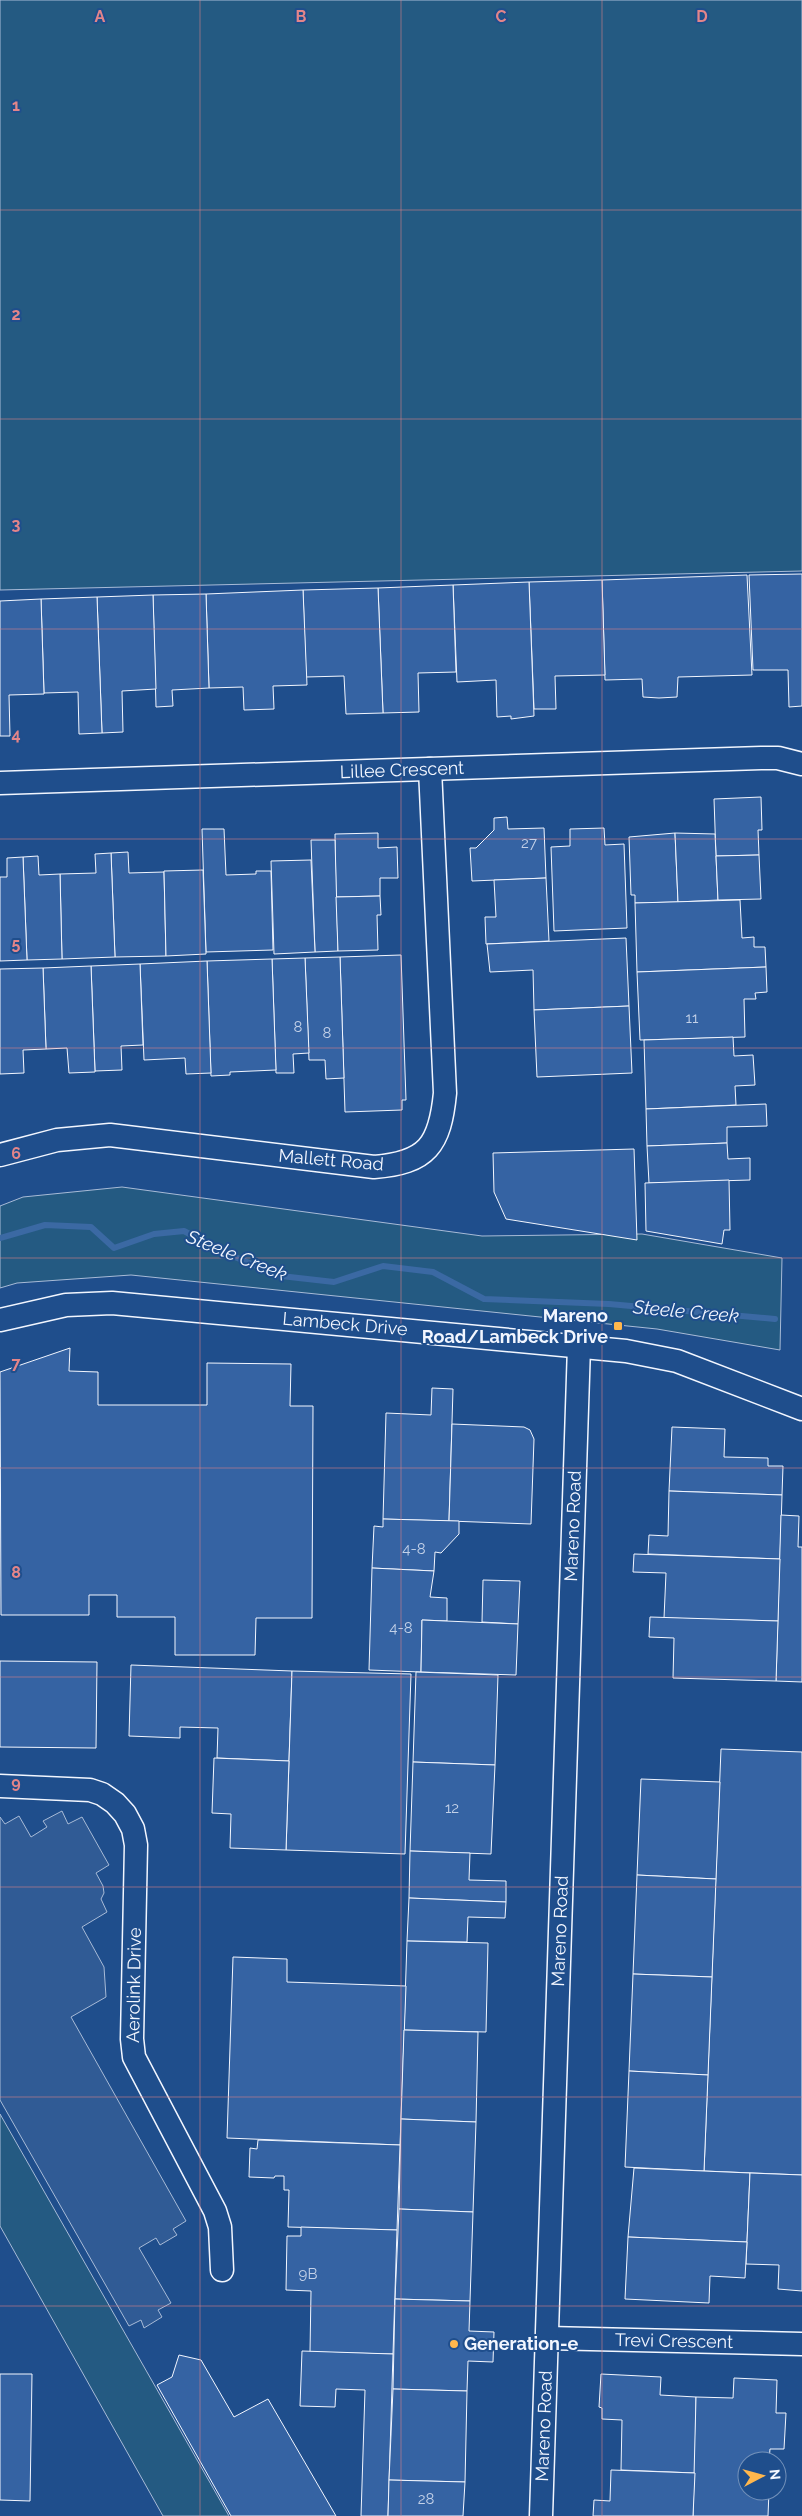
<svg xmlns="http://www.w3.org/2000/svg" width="802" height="2516" font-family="Raleway,sans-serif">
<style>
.green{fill:#245a82;stroke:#a8bbd7}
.parking{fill:#305b95;stroke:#a8bbd7}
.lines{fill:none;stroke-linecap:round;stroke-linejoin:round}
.stream{stroke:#3b69a3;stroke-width:6}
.building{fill:#3563a3;stroke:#f2f6ff}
.minor-casing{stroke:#f2f6ff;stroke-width:25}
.minor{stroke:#1f4e8c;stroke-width:22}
.grid{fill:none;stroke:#e38589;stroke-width:1;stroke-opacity:0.55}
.poi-dot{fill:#ffb74d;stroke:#1f4e8c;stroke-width:2}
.labels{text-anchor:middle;stroke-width:4;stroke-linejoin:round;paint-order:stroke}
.number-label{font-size:15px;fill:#c3d1e8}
.street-label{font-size:18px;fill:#f2f6ff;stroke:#1f4e8c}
.poi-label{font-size:18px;font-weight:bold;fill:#f2f6ff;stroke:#1f4e8c;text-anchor:end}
.water-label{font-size:19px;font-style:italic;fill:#f2f6ff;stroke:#1f4e8c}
.grid-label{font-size:16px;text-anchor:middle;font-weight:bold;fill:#e38589;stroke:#1f4e8c;stroke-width:4;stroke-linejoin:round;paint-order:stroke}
</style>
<rect width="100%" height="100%" fill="#1f4e8c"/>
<g class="green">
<path d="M0 0H802V571L0 590Z"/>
<path d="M122 1187 482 1236 642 1234 782 1258 780 1350 657 1329 131 1275 17 1283 0 1288V1206L23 1197Z"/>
<path d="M0 2114 229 2516H163L0 2226Z"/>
</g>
<path class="parking" d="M62 1811 68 1824 82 1817 109 1865 96 1873 103 1886 104 1893 101 1899 107 1912 82 1927 104 1967 106 1997 71 2017 186 2221 173 2229 177 2235 160 2245 156 2238 139 2248 171 2303 158 2310 162 2317 144 2328 141 2320 129 2326 0 2100V1817L5 1824 19 1816 31 1837 47 1827 43 1821Z"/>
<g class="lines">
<path class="stream" d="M0 1238 45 1225 91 1227 114 1248 154 1234 184 1231 223 1252 281 1276 334 1282 383 1266 433 1272 484 1299 609 1304 775 1319"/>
</g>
<g class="building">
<path d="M802 574V706L789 707 788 670H753L749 575Z"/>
<path d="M747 575 752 675 678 677 677 697 659 698 643 697 642 679 605 680 602 580Z"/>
<path d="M602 580 605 675 555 676 556 709H534L529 582Z"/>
<path d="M529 582 534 716 511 719V716L497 717 496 680 457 682 453 585Z"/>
<path d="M453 585 456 672 418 673 419 712 383 713 378 588Z"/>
<path d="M378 588 383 713 346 714 344 676 306 677 303 590Z"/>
<path d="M303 590 307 685 273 686 274 709 244 710 243 687 209 688 206 594Z"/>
<path d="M206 594 209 688 172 690 173 706 156 707 153 595Z"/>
<path d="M153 595 156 689 122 691 123 732 102 733 97 597Z"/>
<path d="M97 597 102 733 79 734 78 692 44 693 41 599Z"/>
<path d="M41 599 44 694 9 695 10 736H0V601Z"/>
<path d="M761 797 762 830H758L759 855 716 856 714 799Z"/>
<path d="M507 817 508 829 544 828 546 878 472 881 470 848H476L494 830V818Z"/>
<path d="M604 828 605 845 624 844 627 928 554 931 551 847 570 846V829Z"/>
<path d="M202 829H224L226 875 256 874V871H271L273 950 206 952Z"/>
<path d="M378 833V848L397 847 398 878H380V896L336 897 335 834Z"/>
<path d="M675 833 678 902 635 903V895H631L629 837Z"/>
<path d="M675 833 715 834 718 900 678 902Z"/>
<path d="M311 840H335L338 951 315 952Z"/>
<path d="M128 852 129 873 164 872 166 956 115 957 111 853Z"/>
<path d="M111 853 115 957 62 959 60 874 96 873 95 854Z"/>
<path d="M759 855 761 899 718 900 716 856Z"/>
<path d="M38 856 39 875 60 874 62 959 27 960 23 857Z"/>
<path d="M23 857 27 960 0 961V877H7V858Z"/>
<path d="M311 860 315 952 274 954 271 861Z"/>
<path d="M203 870 206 954 166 956 164 871Z"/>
<path d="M546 878 549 941 486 944 485 917H496L494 880Z"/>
<path d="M380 896 381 915H377L378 950 338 951 336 897Z"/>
<path d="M740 900 742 938 754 937V947H765L766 967 637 972 635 903Z"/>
<path d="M626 938 629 1006 534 1010 533 970 490 972 487 944Z"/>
<path d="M401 955 406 1100H402V1110L345 1112 340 957Z"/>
<path d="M340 957 344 1078 326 1079 325 1060H309L305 958Z"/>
<path d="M305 958 309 1053 293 1054 294 1073H276L272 959Z"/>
<path d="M272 959 276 1070 230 1072V1075L211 1076 207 961Z"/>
<path d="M207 961 211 1073 186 1074 185 1058 144 1060 140 964Z"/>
<path d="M140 964 143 1045 121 1046 122 1070 95 1071 91 966Z"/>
<path d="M91 966 95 1072 69 1073 67 1048 46 1049 43 968Z"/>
<path d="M766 967 767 992 755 993 756 999H744L745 1037 640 1040 637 972Z"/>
<path d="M43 968 46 1049 23 1050 24 1073 0 1074V969Z"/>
<path d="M629 1006 632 1073 537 1077 534 1010Z"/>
<path d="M733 1037 734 1056 753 1055 755 1085 735 1086 736 1105 646 1109 644 1040Z"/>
<path d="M766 1104 767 1126 727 1127V1143L647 1146 646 1109Z"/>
<path d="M727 1143 728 1159 750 1158V1180L649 1183 647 1146Z"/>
<path d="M634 1149 637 1240 506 1219 494 1192 493 1153Z"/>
<path d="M729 1180 730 1230H724L722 1244 646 1231 645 1183Z"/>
<path d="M70 1348 69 1371 98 1372V1405H207V1363L291 1364 290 1406H313L312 1618H256L255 1655H175V1617H117V1595H89V1615H1L0 1372Z"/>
<path d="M432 1388 453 1389 449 1521 383 1519 386 1413 431 1415Z"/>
<path d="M452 1424 524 1427 530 1430 534 1439 531 1524 449 1521Z"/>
<path d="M672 1427 725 1429 724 1457 768 1458V1466H783L782 1495 669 1491Z"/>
<path d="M669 1491 782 1495 780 1559 648 1554 649 1535 668 1536Z"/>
<path d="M781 1515 799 1516 798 1547H802V1682L776 1681Z"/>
<path d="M383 1519 459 1521V1534L441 1553 435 1552 434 1571 372 1568 374 1526 383 1527Z"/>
<path d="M634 1554 780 1559 778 1621 664 1618 666 1573 633 1572Z"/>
<path d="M372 1568 434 1571 430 1597 447 1598V1621L422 1620 421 1672 369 1670Z"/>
<path d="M483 1580 520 1581 518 1624 482 1622Z"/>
<path d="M650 1617 778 1621 776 1681 673 1678 674 1638 649 1637Z"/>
<path d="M422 1620 518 1624 516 1675 421 1672Z"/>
<path d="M0 1661 97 1662 96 1748 0 1747Z"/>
<path d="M131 1665 292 1671 289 1761 217 1758 218 1728 180 1727V1738L129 1736Z"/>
<path d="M292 1671 411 1674 405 1854 286 1850Z"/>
<path d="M416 1672 498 1675 495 1765 413 1762Z"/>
<path d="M721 1749 802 1752V2175L704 2171Z"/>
<path d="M214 1758 289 1761 286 1850 230 1848 231 1814 212 1813Z"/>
<path d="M413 1762 495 1765 491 1854 410 1851Z"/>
<path d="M641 1779 720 1782 716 1879 637 1875Z"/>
<path d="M410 1851 470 1853 469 1880 506 1881V1902L409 1898Z"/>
<path d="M637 1875 716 1879 712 1977 633 1974Z"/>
<path d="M409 1898 506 1902 505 1918 468 1917 467 1942 407 1941Z"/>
<path d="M407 1941 488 1943 486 2032 404 2030Z"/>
<path d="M233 1957 287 1959V1982L406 1986 400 2145 227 2138Z"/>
<path d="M633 1974 712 1977 708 2075 629 2071Z"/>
<path d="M404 2030 478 2032 476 2122 401 2119Z"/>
<path d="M629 2071 708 2075 704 2171 625 2167Z"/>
<path d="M401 2119 476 2122 473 2212 399 2209Z"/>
<path d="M258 2140 400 2145 397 2230 288 2227 289 2190H284V2176H275L274 2178 249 2177 250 2148 257 2149Z"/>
<path d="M634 2168 750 2173 747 2242 628 2237Z"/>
<path d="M750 2173 802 2175V2291L778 2289 779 2265 746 2264Z"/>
<path d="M399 2209 473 2212 470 2301 395 2299Z"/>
<path d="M301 2227 397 2230 393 2354 310 2352 311 2291 286 2290 287 2236H301Z"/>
<path d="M628 2237 747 2242 745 2278 710 2276 709 2303 625 2299Z"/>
<path d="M395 2299 470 2301 469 2331 494 2332 493 2362 468 2361 467 2391 393 2389Z"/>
<path d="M302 2351 393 2354 388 2516H361L365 2390 336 2389 335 2407 300 2406Z"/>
<path d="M179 2355 201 2360 234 2417 268 2399 336 2516H231L157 2385 172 2377Z"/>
<path d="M0 2374H32L30 2501 0 2500Z"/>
<path d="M601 2374 661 2377 660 2395 696 2397 695 2473 621 2470 622 2420 602 2419V2408L599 2407Z"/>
<path d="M734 2378 777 2380 776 2413H786L784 2449H770L769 2461H747V2491H769L768 2516H693L696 2397 733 2398Z"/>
<path d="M393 2389 467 2391 465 2482 389 2480Z"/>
<path d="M611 2470 695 2473 693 2516H593L594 2500 610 2501Z"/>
<path d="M389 2480 465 2482 463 2516H388Z"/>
</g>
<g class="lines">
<g class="minor-casing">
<g id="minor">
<path d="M0 783 761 758H778L802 764"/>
<path d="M0 1155 57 1140 110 1135 374 1167C427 1163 440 1145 445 1093L430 769"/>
<path d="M0 1320 66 1305 112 1303 626 1351 677 1361 802 1409"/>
<path d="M0 1786 90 1790 102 1794 115 1803 125 1814 133 1829 136 1845 132 2039 134 2057 215 2211 220 2227 222 2270"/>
<path d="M547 2338 802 2344"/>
<path d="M541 2516 579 1346"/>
</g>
</g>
<use href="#minor" class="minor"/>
</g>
<path class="grid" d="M200 0V2516M401 0V2516M602 0V2516M0 210H802M0 419H802M0 629H802M0 839H802M0 1048H802M0 1258H802M0 1468H802M0 1677H802M0 1887H802M0 2097H802M0 2306H802"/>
<g class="poi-dot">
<rect x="613" y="1321" width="10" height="10" rx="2.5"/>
<circle cx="454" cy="2344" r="5"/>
</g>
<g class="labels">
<g class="number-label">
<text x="529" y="848">27</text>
<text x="692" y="1023">11</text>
<text x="298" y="1032">8</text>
<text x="327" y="1038">8</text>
<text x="414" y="1554">4-8</text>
<text x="401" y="1633">4-8</text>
<text x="452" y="1813">12</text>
<text x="308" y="2279">9B</text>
<text x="426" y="2504">28</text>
</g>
<g class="street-label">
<text transform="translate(402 770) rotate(-2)" y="6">Lillee Crescent</text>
<text transform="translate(331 1160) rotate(5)" y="6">Mallett Road</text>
<text transform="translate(345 1324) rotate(5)" y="6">Lambeck Drive</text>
<text transform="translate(573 1526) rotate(-88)" y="6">Mareno Road</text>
<text transform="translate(560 1931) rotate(-88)" y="6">Mareno Road</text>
<text transform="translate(134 1985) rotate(-89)" y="6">Aerolink Drive</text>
<text transform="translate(674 2341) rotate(1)" y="6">Trevi Crescent</text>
<text transform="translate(544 2426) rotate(-88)" y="6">Mareno Road</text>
</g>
<g class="poi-label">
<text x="608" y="1322">Mareno<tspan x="608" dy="21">Road/Lambeck Drive</tspan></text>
<text x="464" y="2350" text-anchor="start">Generation-e</text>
</g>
<g class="water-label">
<text transform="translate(237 1255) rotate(22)" y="7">Steele Creek</text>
<text transform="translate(686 1311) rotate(5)" y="7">Steele Creek</text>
</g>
</g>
<g class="grid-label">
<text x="100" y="22">A</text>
<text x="301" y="22">B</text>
<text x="501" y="22">C</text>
<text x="702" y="22">D</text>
<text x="16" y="111">1</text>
<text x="16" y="320">2</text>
<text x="16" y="530">3</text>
<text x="16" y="740">4</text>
<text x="16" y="949">5</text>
<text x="16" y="1159">6</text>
<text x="16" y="1369">7</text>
<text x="16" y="1578">8</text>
<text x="16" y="1788">9</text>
</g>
<g transform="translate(762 2476) rotate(84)"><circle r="24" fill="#1f4e8c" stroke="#7391ba"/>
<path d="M0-4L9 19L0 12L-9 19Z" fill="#ffb74d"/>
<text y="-8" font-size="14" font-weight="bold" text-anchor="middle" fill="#f2f6ff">N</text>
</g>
</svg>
